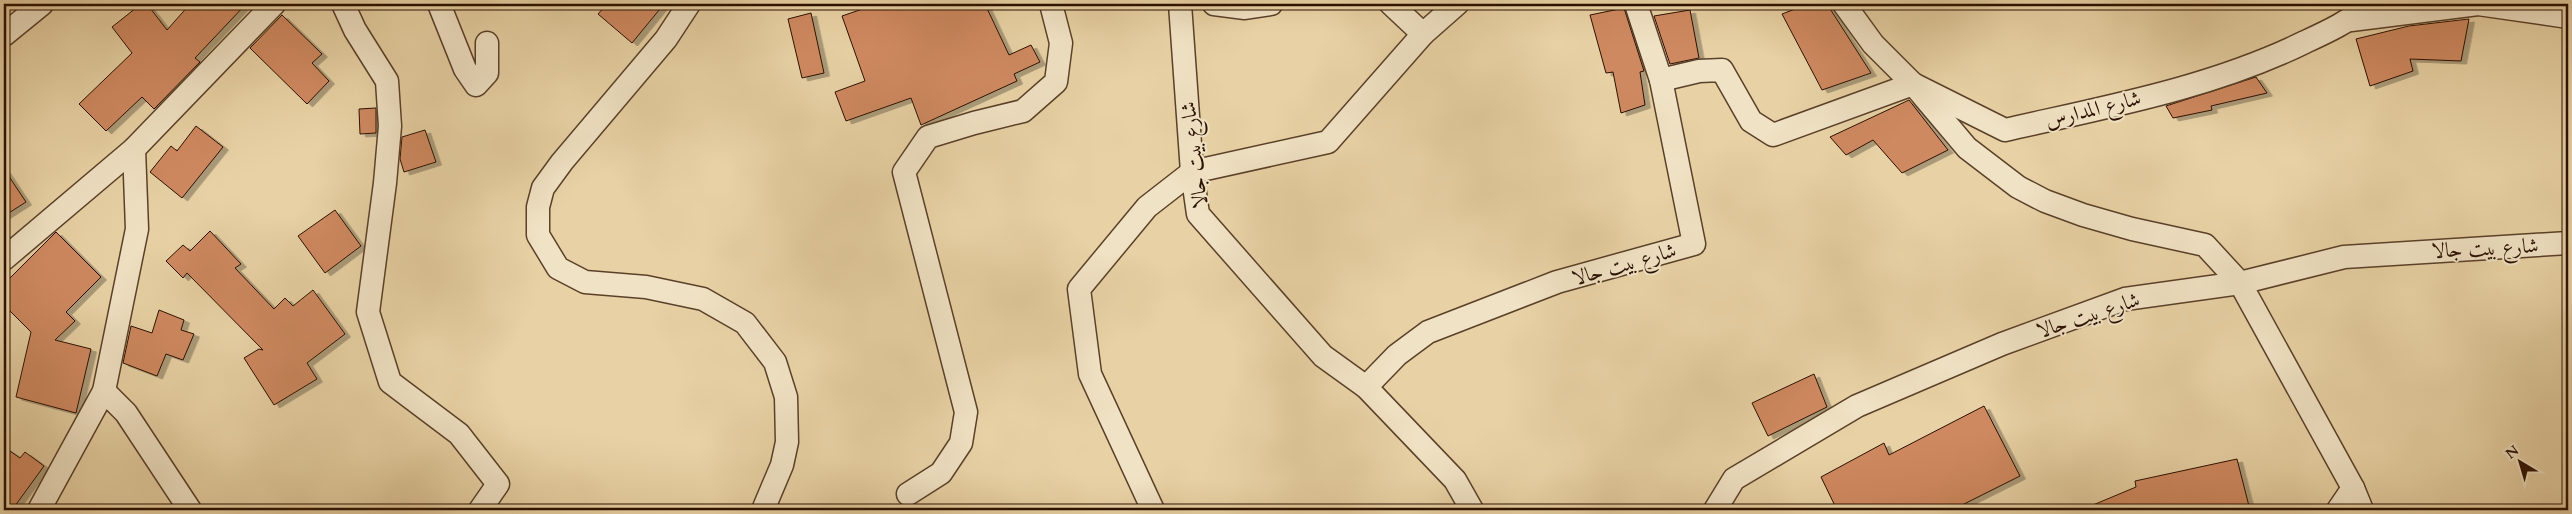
<svg xmlns="http://www.w3.org/2000/svg" width="2572" height="514" font-family="Cardo,Amiri,serif">
<style>
.building{fill:#cf8961;stroke:#2a1000;filter:url(#shadow)}
.lines{fill:none;stroke-linecap:round;stroke-linejoin:round}
.minor-casing{stroke:#5a4029;stroke-width:25}
.minor{stroke:#f0e2c4;stroke-width:22}
.labels{text-anchor:middle;stroke-width:4;stroke-linejoin:round;paint-order:stroke}
.street-label{font-size:21px;fill:#2a1000;stroke:#f0e2c4}
</style>
<defs>
<filter id="shadow"><feDropShadow dx="5.5" dy="3" stdDeviation="0" flood-color="#0004"/></filter>
</defs>
<rect width="100%" height="100%" fill="#e8d2a5"/>
<filter id="stains"><feTurbulence type="fractalNoise" baseFrequency=".004" numOctaves="4"/><feColorMatrix values="0 0 0 0 .2 0 0 0 0 .09 0 0 0 0 .02 0 0 0 .5 -.17"/></filter>
<radialGradient id="worn" r=".72"><stop offset=".6" stop-color="#630" stop-opacity="0"/><stop offset="1" stop-color="#630" stop-opacity=".3"/></radialGradient>
<g class="building">
<path d="M141 4H147L167 30 190 4H246L195 58 200 62 154 109 142 97 106 131 79 104 132 53 112 27Z"/>
<path d="M607 4H664L632 43 598 14Z"/>
<path d="M877 4H985L1009 55 1031 45 1040 62 1014 74 1017 81 921 125 911 98 846 121 835 92 865 81 842 16Z"/>
<path d="M1808 4H1827L1871 73 1822 90 1782 14Z"/>
<path d="M1624 8 1644 71 1640 72 1645 105 1621 113 1613 72 1606 73 1590 15Z"/>
<path d="M1690 10 1699 58 1670 64 1654 16Z"/>
<path d="M811 13 824 73 802 78 788 19Z"/>
<path d="M282 15 322 54 312 63 329 81 307 104 250 48Z"/>
<path d="M2469 19 2461 61 2410 59 2413 71 2370 86 2356 39 2409 26Z"/>
<path d="M2256 77 2267 93 2211 106 2212 110 2173 118 2166 106Z"/>
<path d="M1909 100 1948 150 1902 173 1873 140 1846 155 1830 137Z"/>
<path d="M376 108V133L360 134 359 109Z"/>
<path d="M196 126 223 147 182 198 150 172 171 146 177 151Z"/>
<path d="M425 130 436 162 404 172 400 159 402 137Z"/>
<path d="M4 169 26 202 4 216Z"/>
<path d="M335 210 361 246 325 273 298 236Z"/>
<path d="M210 231 241 264 235 268 274 309 285 298 293 306 313 290 345 334 307 363 317 379 274 405 244 358 259 349 263 350 187 273 183 278 166 261 183 245 190 251Z"/>
<path d="M56 232 101 277 66 312 75 321 55 340 91 349 76 413 16 397 31 332 4 305V284Z"/>
<path d="M159 310 184 320 181 330 194 334 183 360 166 354 157 376 123 363 131 326 152 333Z"/>
<path d="M1814 374 1827 407 1768 436 1752 403Z"/>
<path d="M1984 406 2020 476 1952 510H1837L1821 477 1884 443 1889 455Z"/>
<path d="M4 447 20 458 25 452 44 466 12 510H4Z"/>
<path d="M2237 459 2250 510H2081L2136 487 2135 481Z"/>
</g>
<g class="lines">
<g class="minor-casing">
<g id="minor">
<path d="M343 4 355 30 387 81 390 126 385 183 368 312 390 382 459 434 498 484 480 510"/>
<path d="M439 4 465 69 476 85 487 73V43"/>
<path d="M689 4 666 39 562 162 543 188 538 207V235L558 268 585 282 646 287 703 299 745 323 775 362 786 397 787 442 782 465 763 510"/>
<path d="M1180 4 1192 172 1198 214 1323 356 1366 387 1455 480 1472 510"/>
<path d="M1214 4 1245 8 1271 4"/>
<path d="M1391 4 1423 34 1457 4"/>
<path d="M1844 4 1873 44 1913 84 2005 130C2106 107 2211 88 2305 42 2329 31 2350 21 2370 4"/>
<path d="M2351 20 2478 4 2568 17"/>
<path d="M4 35 42 4"/>
<path d="M1661 80 1699 71 1722 70 1751 121 1773 135 1913 84 1967 148 2018 187 2045 201 2083 215 2132 229 2205 245 2240 283 2353 488 2362 510"/>
<path d="M4 259 134 149 274 4"/>
<path d="M1366 387 1397 355 1428 332 1557 282 1694 244 1661 80 1636 4"/>
<path d="M104 391 126 413 190 510"/>
<path d="M908 494 941 473 961 443 966 412 904 172 928 137 974 123 1023 111 1056 82 1061 43 1051 4"/>
<path d="M39 510 104 391 137 229 134 149"/>
<path d="M1153 510 1090 374 1079 289 1147 207 1192 172 1328 142 1423 34"/>
<path d="M1715 510 1734 479 1857 406 2002 344 2125 299 2240 283 2344 257 2568 243"/>
<path d="M2338 510 2353 488"/>
</g>
</g>
<use href="#minor" class="minor"/>
</g>
<g class="labels">
<g class="street-label">
<text transform="translate(2093 109) rotate(-14)" y="7">شارع المدارس</text>
<text transform="translate(1194 155) rotate(-97)" y="7">شارع بيت جالا</text>
<text transform="translate(2485 248) rotate(-3)" y="7">شارع بيت جالا</text>
<text transform="translate(1624 264) rotate(-16)" y="7">شارع بيت جالا</text>
<text transform="translate(2088 315) rotate(-18)" y="7">شارع بيت جالا</text>
</g>
</g>
<rect width="2572" height="514" fill="none" stroke="#e8d2a5" stroke-width="20"/>
<rect x="5" y="5" width="2562" height="504" fill="none" stroke="#2a1000" stroke-width="2.5"/>
<rect x="10" y="10" width="2552" height="494" fill="none" stroke="#2a1000"/>
<g transform="translate(2520 462) rotate(322)" stroke="#f0e2c4" stroke-width="4" paint-order="stroke">
<path d="M0-4L9 19L0 12L-9 19Z" fill="#2a1000"/>
<text y="-8" font-size="14" font-weight="bold" text-anchor="middle" fill="#2a1000">N</text>
</g>
<rect width="100%" height="100%" filter="url(#stains)"/>
<rect width="100%" height="100%" fill="url(#worn)"/>
</svg>
